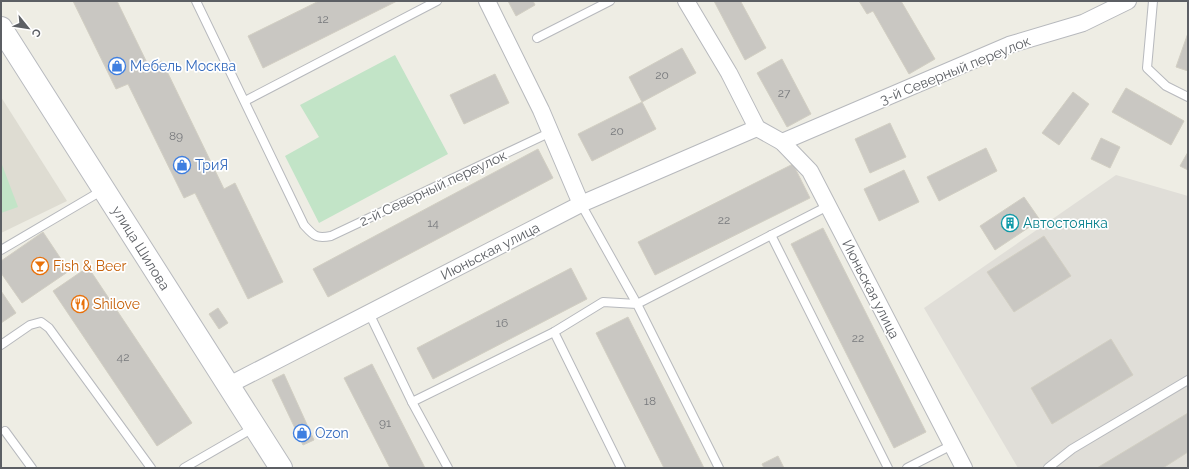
<svg xmlns="http://www.w3.org/2000/svg" width="1189" height="469" font-family="Raleway,sans-serif">
<style>
.industrial{fill:#e0ded8}
.education{fill:#dedcd2}
.green{fill:#c2e4c7}
.building{fill:#c9c7c2;stroke:#d2cfc3}
.lines{fill:none;stroke-linecap:round;stroke-linejoin:round}
.lane-casing{stroke:#b7b9bd;stroke-width:10}
.street-casing{stroke:#b7b9bd;stroke-width:18}
.secondary-casing{stroke:#b8babf;stroke-width:24}
.lane{stroke:#fff;stroke-width:8}
.street{stroke:#fff;stroke-width:16}
.secondary{stroke:#fff;stroke-width:22}
.labels{text-anchor:middle;stroke-width:3.5;stroke-linejoin:round;paint-order:stroke}
.number-label{font-size:12px;fill:#77797c}
.shop-label{font-size:14px;fill:#366cbe;stroke:#fff;text-anchor:start}
.street-label{font-size:14px;fill:#5c5f64;stroke:#fff}
.culture-label{font-size:14px;fill:#0d838f;stroke:#fff;text-anchor:start}
.food-label{font-size:14px;fill:#c56008;stroke:#fff;text-anchor:start}
</style>
<rect width="100%" height="100%" fill="#eeede4"/>
<path class="industrial" d="M1116 175 1188 196V468H1018L924 308Z"/>
<path class="education" d="M1 97 67 201 1 233Z"/>
<g class="green">
<path d="M395 55 448 154 319 223 285 156 319 137 300 105Z"/>
<path d="M1 162 18 207 1 213Z"/>
</g>
<g class="building">
<path d="M73 1H117L149 67 162 61 224 189 235 183 283 282 248 299 195 193 184 198 128 84 116 89Z"/>
<path d="M319 1H397L263 68 248 36Z"/>
<path d="M508 1H533L535 5 516 16Z"/>
<path d="M714 1H742L741 2 766 48 745 60Z"/>
<path d="M859 1H901L935 59 909 74 873 11 867 14Z"/>
<path d="M1188 33V71L1176 67Z"/>
<path d="M682 48 696 73 642 102 629 77Z"/>
<path d="M782 59 811 114 787 127 757 73Z"/>
<path d="M495 74 509 103 464 124 450 95Z"/>
<path d="M1126 88 1184 121 1171 145 1112 112Z"/>
<path d="M1073 92 1089 104 1059 145 1042 133Z"/>
<path d="M642 102 656 129 592 161 578 134Z"/>
<path d="M890 123 906 157 870 173 855 139Z"/>
<path d="M1101 138 1120 147 1110 168 1091 159Z"/>
<path d="M986 148 997 171 939 201 927 177Z"/>
<path d="M538 149 553 178 328 297 313 269Z"/>
<path d="M1188 152V170L1180 166Z"/>
<path d="M793 164 810 198 655 275 638 242Z"/>
<path d="M904 170 919 202 879 221 864 189Z"/>
<path d="M1024 197 1040 220 995 250 980 226Z"/>
<path d="M823 228 926 432 894 448 791 244Z"/>
<path d="M43 232 69 271 22 303 1 273V261Z"/>
<path d="M1044 236 1071 276 1014 312 987 272Z"/>
<path d="M88 267 192 423 157 446 53 291Z"/>
<path d="M571 268 587 299 433 379 417 348Z"/>
<path d="M1 291 16 313 1 323Z"/>
<path d="M218 308 228 323 219 329 209 314Z"/>
<path d="M628 317 704 468H664L596 333Z"/>
<path d="M1111 339 1133 375 1052 424 1031 388Z"/>
<path d="M372 364 425 468H390L344 378Z"/>
<path d="M284 374 314 440 303 445 272 380Z"/>
<path d="M1188 413V452L1163 468H1097Z"/>
<path d="M778 456 784 468H764L762 464Z"/>
</g>
<g class="lines">
<g class="lane-casing">
<g id="lane">
<path d="M196 1 304 225C314 236 316 239 331 236L551 132"/>
<path d="M1153 1 1147 68 1166 86 1188 97"/>
<path d="M537 38 610 1"/>
<path d="M245 101 437 1"/>
<path d="M581 204 637 304 828 206"/>
<path d="M771 235 888 468"/>
<path d="M1 250 103 190"/>
<path d="M369 313 412 402 554 332 603 302 637 304 719 468"/>
<path d="M554 332 621 468"/>
<path d="M1 345 30 325 41 322 49 328 151 468"/>
<path d="M412 402 448 468"/>
<path d="M5 431 32 468"/>
<path d="M184 468 255 427"/>
<path d="M907 468 952 445"/>
<path d="M1048 468 1072 449 1188 380"/>
</g>
</g>
<g class="street-casing">
<g id="street">
<path d="M487 1 541 110 581 204"/>
<path d="M686 1 729 73 757 128 782 142 810 171 964 468"/>
<path d="M782 142 1009 45 1083 23 1128 1"/>
<path d="M229 385 581 204 757 128"/>
</g>
</g>
<g class="secondary-casing">
<path id="secondary" d="M1 28 281 468"/>
</g>
<use href="#lane" class="lane"/>
<use href="#street" class="street"/>
<use href="#secondary" class="secondary"/>
</g>
<defs>
<g id="shop-ring" transform="scale(0.9)"><circle r="9.5" fill="#fff" stroke="#3f7fe0" stroke-width="1.5"/><path d="M-5-2.5h2.3a2.7 3.5 0 0 1 5.4 0H5L5.5 6h-11ZM-1.5-2.5h3a1.5 2.3 0 0 0-3 0Z" fill="#3f7fe0"/></g>
<g id="building-ring" transform="scale(0.9)"><circle r="9.5" fill="#fff" stroke="#0f9aa8" stroke-width="1.5"/><path d="M-4-6H4V6H1V3H-1V6H-4ZM-2.5-4.3h1.7v1.8h-1.7ZM.8-4.3h1.7v1.8H.8ZM-2.5-1h1.7V.8h-1.7ZM.8-1h1.7V.8H.8Z" fill="#0f9aa8"/></g>
<g id="bar-ring" transform="scale(0.9)"><circle r="9.5" fill="#fff" stroke="#e8710a" stroke-width="1.5"/><path d="M-6-5H6L.8 .8V4.5H3.5V6h-7V4.5H-.8V.8Z" fill="#e8710a"/></g>
<g id="restaurant-ring" transform="scale(0.9)"><circle r="9.5" fill="#fff" stroke="#e8710a" stroke-width="1.5"/><path d="M-5-6h1v4h1v-4h1v4h1v-4h1v5L-1.5 .5V6h-2V.5L-5-1ZM5-6V6H3V1.5H1.5Q1.5-4 5-6Z" fill="#e8710a"/></g>
</defs>
<g fill-rule="evenodd">
<use href="#shop-ring" x="117" y="66"/>
<use href="#shop-ring" x="182" y="165"/>
<use href="#building-ring" x="1010" y="223"/>
<use href="#bar-ring" x="40" y="266"/>
<use href="#restaurant-ring" x="80" y="304"/>
<use href="#shop-ring" x="302" y="433"/>
</g>
<g class="labels">
<g class="number-label">
<text x="323" y="23">12</text>
<text x="662" y="79">20</text>
<text x="784" y="97">27</text>
<text x="617" y="135">20</text>
<text x="176" y="140">89</text>
<text x="724" y="224">22</text>
<text x="433" y="227">14</text>
<text x="502" y="327">16</text>
<text x="858" y="342">22</text>
<text x="123" y="361">42</text>
<text x="650" y="405">18</text>
<text x="385" y="427">91</text>
</g>
<g class="shop-label">
<text x="130" y="71">Мебель Москва</text>
<text x="195" y="170">ТриЯ</text>
<text x="315" y="438">Ozon</text>
</g>
<g class="street-label">
<text transform="translate(955 70) rotate(-22)" y="5">3-й Северный переулок</text>
<text transform="translate(433 188) rotate(-25)" y="5">2-й Северный переулок</text>
<text transform="translate(141 248) rotate(58)" y="5">улица Шилова</text>
<text transform="translate(490 251) rotate(-27)" y="5">Июньская улица</text>
<text transform="translate(871 289) rotate(63)" y="5">Июньская улица</text>
</g>
<g class="culture-label">
<text x="1023" y="228">Автостоянка</text>
</g>
<g class="food-label">
<text x="53" y="271">Fish &amp; Beer</text>
<text x="93" y="309">Shilove</text>
</g>
</g>
<rect width="1189" height="469" fill="none" stroke="#5c5f64" stroke-width="4"/>
<g transform="translate(28 28) rotate(120)" stroke="#ffffff" stroke-width="3" paint-order="stroke">
<path d="M0-3L7 15L0 10L-7 15Z" fill="#5c5f64"/>
<text y="-6" font-size="11" font-weight="bold" text-anchor="middle" fill="#5c5f64">С</text>
</g>
</svg>
